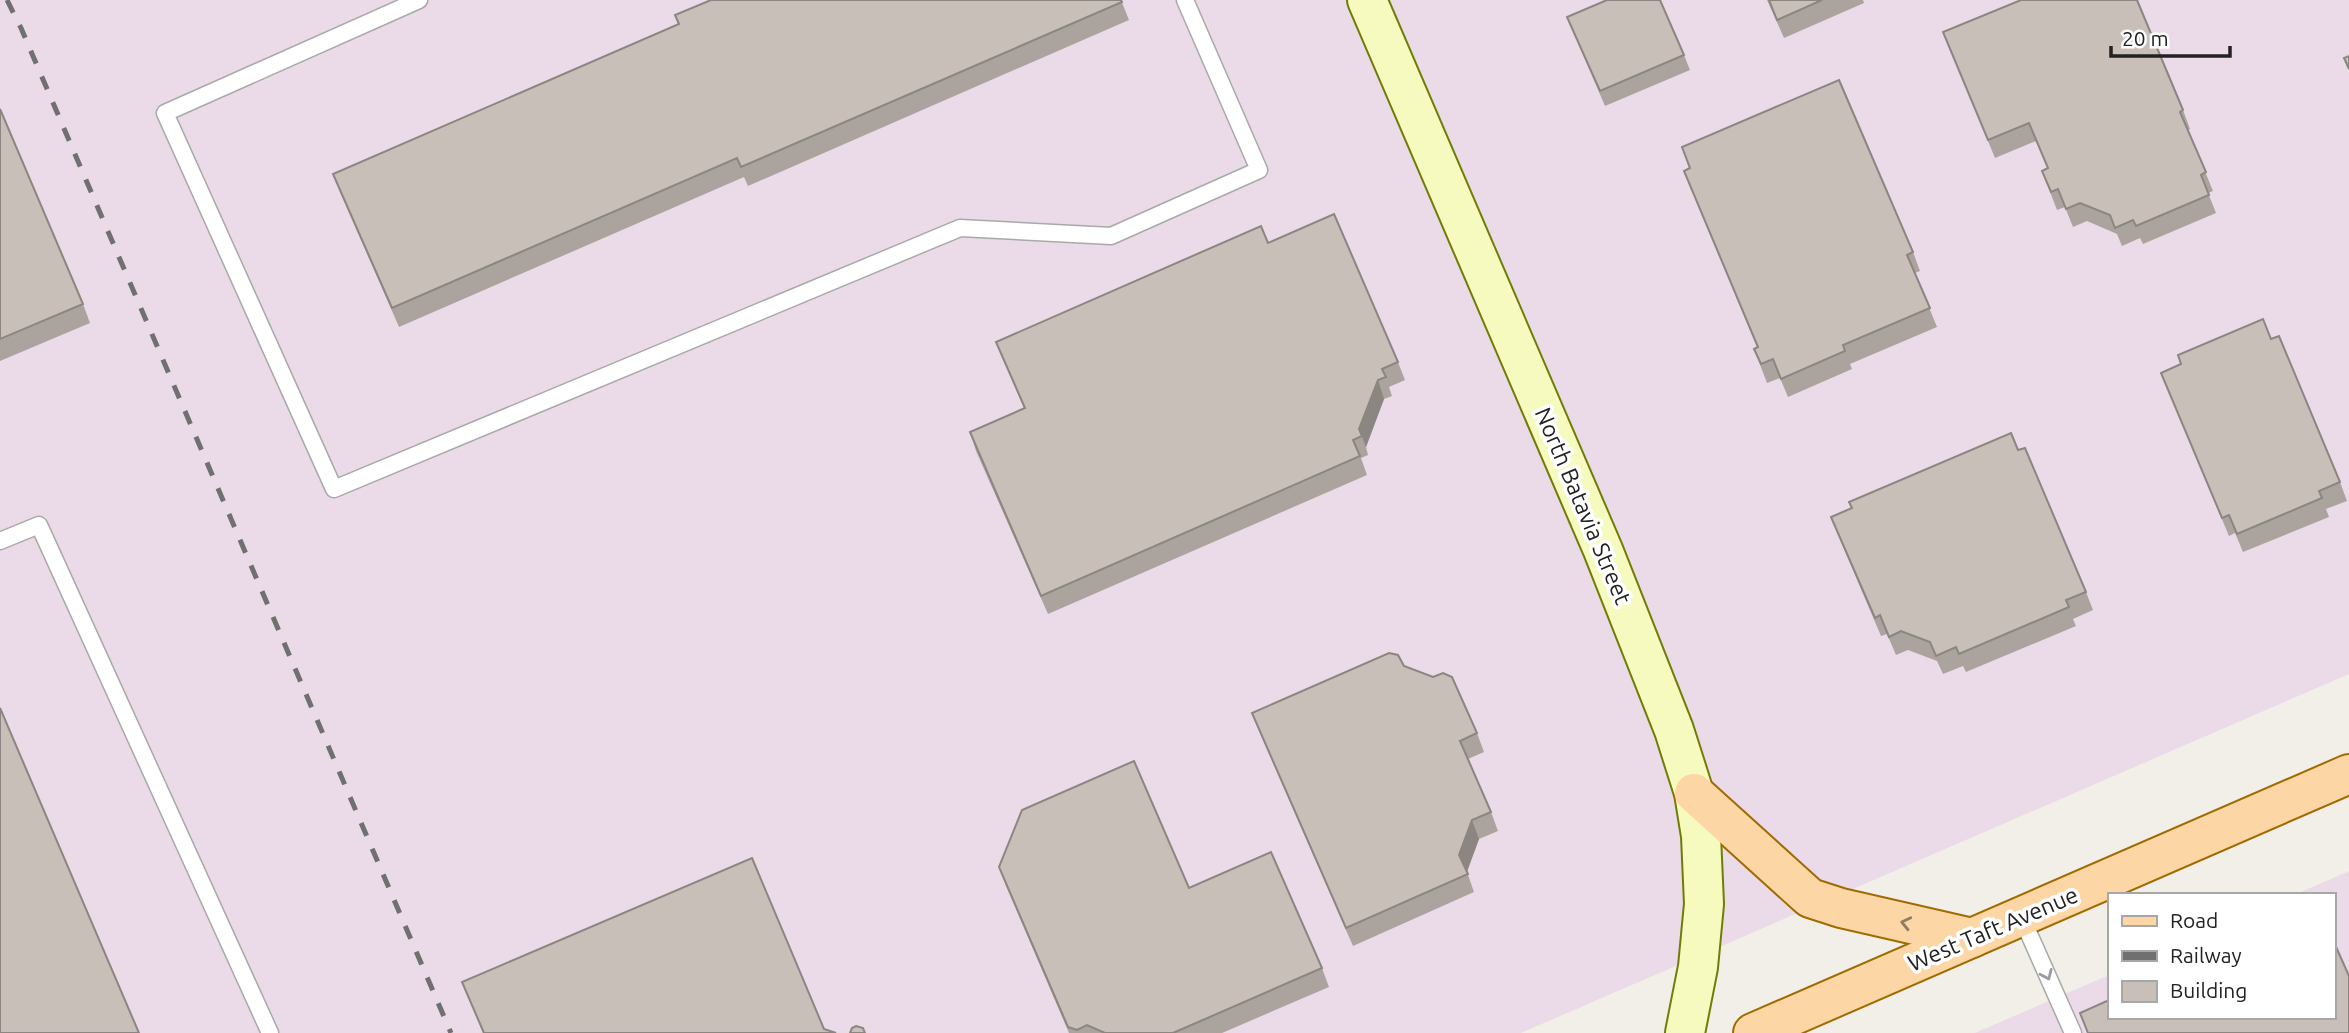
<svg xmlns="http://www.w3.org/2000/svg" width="2349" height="1033" font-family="Ubuntu,sans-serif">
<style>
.industrial{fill:#ebdbe8}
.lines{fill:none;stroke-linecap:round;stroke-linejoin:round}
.lane-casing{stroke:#a9a9a9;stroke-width:19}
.secondary-casing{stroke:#707d05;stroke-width:42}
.primary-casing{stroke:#a06b00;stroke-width:42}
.lane{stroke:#fff;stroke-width:16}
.secondary{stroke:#f7fabf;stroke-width:38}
.primary{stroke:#fcd6a4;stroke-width:38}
.rail{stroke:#707070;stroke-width:5;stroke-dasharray:14 14;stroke-linecap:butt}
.wall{fill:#aba49e}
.shaded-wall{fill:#8b8681}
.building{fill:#c7bfb8;stroke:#8b8681;stroke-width:2}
.oneway{stroke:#8f7c63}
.oneway2{stroke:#9c9c9c}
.labels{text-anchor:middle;stroke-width:7;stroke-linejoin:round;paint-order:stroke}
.street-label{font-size:23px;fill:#222;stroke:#fff}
</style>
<rect width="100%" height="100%" fill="#f2efe9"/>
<g class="industrial">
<path d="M0 0H2349V674L1521 1033H0Z"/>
<path d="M2349 871V1033H1975L2109 975V1017H2333V895H2294Z"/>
</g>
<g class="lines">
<g class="lane-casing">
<g id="lane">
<path d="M419 0 165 113 334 489 960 228 1111 236 1259 170 1185 0"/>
<path d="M0 541 39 525 270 1033"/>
<path d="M2021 916 2073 1033"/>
</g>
</g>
<g class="secondary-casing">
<path id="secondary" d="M1367 0 1603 550 1674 730 1694 793 1701 836 1704 904 1698 967 1685 1033"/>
</g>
<g class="primary-casing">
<g id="primary">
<path d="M1694 793 1810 898 1841 908 1972 938"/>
<path d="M1753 1033 2349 774"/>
</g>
</g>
<use href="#lane" class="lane"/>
<use href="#secondary" class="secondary"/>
<use href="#primary" class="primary"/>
<path class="rail" d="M7 0 21 28 451 1033"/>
</g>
<g class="wall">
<path d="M1121 0 1129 20 748 186 744 177 399 327 340 192 333 174 678 24 675 15Z"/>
<path d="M1767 0H1863L1864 3 1784 38Z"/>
<path d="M1567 17 1684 55 1690 70 1605 106Z"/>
<path d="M1943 32 2183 110 2190 129 2188 130 2213 191 2208 193 2216 213 2143 244 2140 238 2122 246 2117 234 2087 221 2073 227 2065 207 2057 210 2042 171 2048 169 2036 141 1995 158Z"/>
<path d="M0 109 83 304 90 323 0 361Z"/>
<path d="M1682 147 1913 252 1920 271 1915 273 1937 327 1850 364 1852 369 1788 397 1780 378 1767 383 1754 349 1757 347 1691 189 1684 171 1689 168Z"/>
<path d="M1268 243 1398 362 1405 380 1389 387 1392 396 1384 399 1366 447 1368 455 1361 458 1367 475 1048 614 976 451 970 432 1024 408 1003 360 996 342Z"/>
<path d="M2271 339 2340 482 2347 501 2326 509 2329 517 2243 552 2235 533 2229 536 2161 373Z"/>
<path d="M2018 450 2086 592 2093 610 2073 619 2076 626 1966 672 1963 666 1943 674 1937 661 1908 650 1896 655 1887 634 1881 636 1838 535 1831 517 1851 508 1849 502Z"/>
<path d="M1404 666 1477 733 1484 752 1468 759 1491 812 1498 831 1479 839 1467 872 1474 892 1353 946 1259 731 1252 713Z"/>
<path d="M999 867 1189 888 1322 968 1329 987 1222 1033H1069L1006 886Z"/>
<path d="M462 982 824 1029 836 1033H483Z"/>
</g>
<g class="shaded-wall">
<path d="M1378 380 1384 399 1366 447 1359 429Z"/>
<path d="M1472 820 1479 839 1466 874 1459 855Z"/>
</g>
<g class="building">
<path d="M711 0H1121L1122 2 741 167 737 158 392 308 333 174 679 24 675 15Z"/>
<path d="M1607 0H1660L1684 55 1600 91 1567 17Z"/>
<path d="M1769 0H1822L1777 20Z"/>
<path d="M2021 0H2137L2183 110 2180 112 2206 172 2201 175 2209 195 2136 226 2133 220 2115 228 2110 215 2080 203 2066 209 2058 189 2051 192 2042 171 2048 168 2029 123 1988 140 1943 32Z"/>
<path d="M2349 56V69L2344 58Z"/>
<path d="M1839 80 1913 252 1907 255 1930 308 1843 345 1845 351 1781 379 1773 359 1761 364 1754 349 1758 347 1684 171 1690 168 1682 147Z"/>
<path d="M0 109 83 304 0 339Z"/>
<path d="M1334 214 1398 362 1382 369 1386 377 1378 380 1359 429 1362 436 1353 440 1360 456 1041 596 970 432 1025 408 996 342 1261 226 1268 243Z"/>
<path d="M2263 319 2271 339 2279 336 2340 482 2319 491 2322 498 2237 534 2229 515 2222 518 2161 373 2181 364 2178 355Z"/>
<path d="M2011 433 2018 450 2025 448 2086 592 2066 600 2069 607 1959 654 1956 647 1936 656 1930 642 1901 631 1889 637 1880 615 1875 618 1831 517 1852 508 1849 502Z"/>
<path d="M1389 653 1398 655 1404 666 1433 677 1443 673 1452 677 1477 733 1460 741 1491 812 1472 820 1459 855 1468 874 1346 928 1252 713Z"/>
<path d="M0 708 139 1033H0Z"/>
<path d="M1134 761 1189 888 1271 852 1322 968 1173 1033H1105L1087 1025 1077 1030 1068 1027 999 867 1022 810Z"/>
<path d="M752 858 824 1029 836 1033H484L462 982Z"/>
<path d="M2333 940 2349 976V1033H2088L2080 1013 2109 1000V1017H2333Z"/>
<path d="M856 1026 863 1028 865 1033H850L852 1028Z"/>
</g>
<defs><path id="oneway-chevron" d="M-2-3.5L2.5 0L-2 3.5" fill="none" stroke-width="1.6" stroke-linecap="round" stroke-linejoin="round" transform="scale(1.75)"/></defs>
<use class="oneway" href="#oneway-chevron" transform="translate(1906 923) rotate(-167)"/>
<use class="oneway2" href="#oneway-chevron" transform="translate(2047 975) rotate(66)"/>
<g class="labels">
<g class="street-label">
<text transform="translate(1583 506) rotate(67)" y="8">North Batavia Street</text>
<text transform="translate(1993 929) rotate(-23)" y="8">West Taft Avenue</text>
</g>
</g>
<rect x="2108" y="893" width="228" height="126" fill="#ffffff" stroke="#a7a7a7" stroke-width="2"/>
<rect x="2122" y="916" width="35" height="10" fill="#fcd6a4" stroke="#a7a7a7" stroke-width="2"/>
<text x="2170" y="928" font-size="21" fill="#222222">Road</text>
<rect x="2122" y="951" width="35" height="10" fill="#707070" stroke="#a7a7a7" stroke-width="2"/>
<text x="2170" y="963" font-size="21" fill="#222222">Railway</text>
<rect x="2122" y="981" width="35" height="21" fill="#c7bfb8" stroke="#a7a7a7" stroke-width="2"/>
<text x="2170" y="998" font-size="21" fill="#222222">Building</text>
<path d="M2111 46v10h119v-10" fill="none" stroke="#222222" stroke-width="3.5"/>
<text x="2122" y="46" font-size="21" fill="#222222" stroke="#ffffff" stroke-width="5" paint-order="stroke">20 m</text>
</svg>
